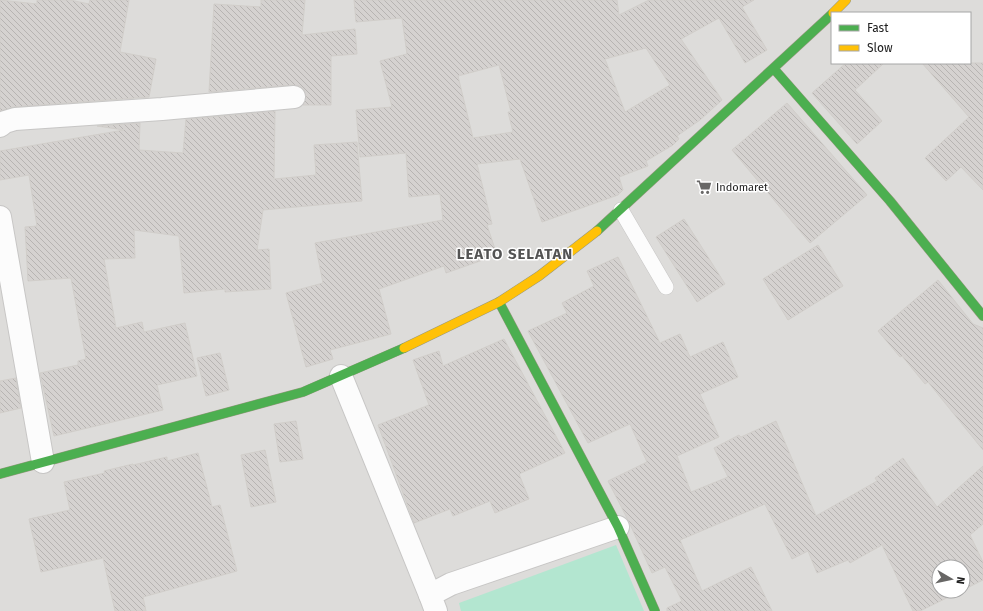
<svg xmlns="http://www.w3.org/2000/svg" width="983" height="611" font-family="'Fira Sans',sans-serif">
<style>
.residential{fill:#dddcda;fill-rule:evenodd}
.pitch{fill:#b3e6d0}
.building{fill:url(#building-back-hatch);stroke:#d1ceca;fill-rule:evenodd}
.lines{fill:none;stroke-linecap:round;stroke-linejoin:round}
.lane-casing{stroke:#c7c6c5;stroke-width:16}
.street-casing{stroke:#c7c6c5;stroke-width:24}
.fast-casing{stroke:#97987f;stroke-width:10}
.slow-casing{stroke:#97987f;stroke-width:10}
.lane{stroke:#fcfcfc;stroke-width:15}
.street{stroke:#fcfcfc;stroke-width:22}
.fast{stroke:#4caf50;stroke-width:9}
.slow{stroke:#ffc107;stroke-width:9}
.labels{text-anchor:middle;stroke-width:3;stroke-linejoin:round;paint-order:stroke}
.poi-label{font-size:11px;fill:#202020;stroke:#fff;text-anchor:start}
.district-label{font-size:15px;font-weight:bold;letter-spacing:1px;fill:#535353;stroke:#fff}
</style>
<defs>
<pattern id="building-back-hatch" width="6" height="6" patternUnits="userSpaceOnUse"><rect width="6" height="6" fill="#d5d2d0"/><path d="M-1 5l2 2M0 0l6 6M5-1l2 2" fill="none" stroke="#b7b4b2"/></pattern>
</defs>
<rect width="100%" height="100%" fill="#eeece9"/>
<path class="residential" d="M0 0H983V611H0ZM832 13H970V63H832ZM939 567H963V591H939Z"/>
<path class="pitch" d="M616 545 644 611H461L459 603Z"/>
<g class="building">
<path d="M0 0 37 4V0H70L89 4 90 0H129L120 52 156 59 149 97 14 107 0 111Z"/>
<path d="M261 0H305L302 35 355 29 357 54 331 56V105H303L306 96 304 90 300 86 293 85 209 92 214 4 261 7Z"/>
<path d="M354 0H617L619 15 649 0H754L742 7 767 50 745 63 719 18 681 39 722 100 700 120 677 136 679 139 673 145 646 161 648 166 619 177 623 190 618 195 542 222 520 159 477 164 492 224 487 225 497 255 446 273 444 266 379 289 391 334 330 350 333 359 306 367 286 293 323 283 315 243 443 220 440 194 409 197 406 153 360 157 356 110 392 107 380 61 407 54 402 18 356 22ZM646 48 670 85 625 112 605 59ZM499 65 511 112H508L513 132 473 138 458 76Z"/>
<path d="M846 63H884L855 90 882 121 857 144 812 93Z"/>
<path d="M922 63H983V190L961 167 946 181 925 158 969 117Z"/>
<path d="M787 103 867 195 810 243 732 150Z"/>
<path d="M275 111 274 179 316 175 314 145 357 142 362 201 263 210 257 250 269 249 271 289 225 292V289L184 293 179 236 134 230 135 258 104 259 116 328 142 322 144 332 185 323 197 376 157 385 163 410 54 436 40 373 78 365V361L86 359 71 278 28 281 25 227 37 226 29 175 0 180V151L124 130 97 126 140 123 139 150 183 153 186 119Z"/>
<path d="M684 219 725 284 697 302 656 237Z"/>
<path d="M818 245 843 286 788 320 763 279Z"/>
<path d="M618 257 660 343 680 334 690 357 723 342 738 377 700 394 719 437 677 456 691 492 728 477 714 448 739 435 741 437 776 421 816 516 877 481 875 478 903 458 937 507 983 466V524L970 535 983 562V580L963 590V567H939V591H961L920 611H913L882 545 850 563 848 560 817 573 808 551 792 559 765 504 680 540 702 591 751 567 772 611H667V608L682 601 665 567 652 573 629 522 608 481 647 462 630 424 588 443 528 331 567 313 562 303 594 286 587 271Z"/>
<path d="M938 280 973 324 983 328V450L928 382 925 384 902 356 900 357 878 331Z"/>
<path d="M504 339 565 453 519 474 529 499 495 513 490 501 453 516 450 509 414 523 378 425 429 405 413 360 439 351 443 366Z"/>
<path d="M220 353 229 390 206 396 197 358Z"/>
<path d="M16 378 21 408 0 413V381Z"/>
<path d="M296 421 303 459 280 462 274 424Z"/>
<path d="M265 450 276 502 251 507 241 455Z"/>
<path d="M198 453 212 507 220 505 237 571 143 597 146 611H115L103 558 41 572 29 519 70 510 64 482 105 473 104 471 133 464V465L167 457V461Z"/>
</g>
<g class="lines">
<g class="lane-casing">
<path id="lane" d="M621 210 666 287"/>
</g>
<g class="street-casing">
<g id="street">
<path d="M0 126 5 122 15 119 162 109 294 97"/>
<path d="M0 217 43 462"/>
<path d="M341 376 430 595"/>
<path d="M436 611 430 595 451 584 618 527"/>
</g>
</g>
<g class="fast-casing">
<g id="fast">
<path d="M774 69 890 201 983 316"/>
<path d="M597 231 832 14"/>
<path d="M499 302 618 527 655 611"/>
<path d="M0 474 303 392 404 348"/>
</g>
</g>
<g class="slow-casing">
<g id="slow">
<path d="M833 13 846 0"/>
<path d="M404 348 499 302 539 276 597 231"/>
</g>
</g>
<use href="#lane" class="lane"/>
<use href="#street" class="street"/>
<use href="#fast" class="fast"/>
<use href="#slow" class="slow"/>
</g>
<defs>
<g id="supermarket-bare" transform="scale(1.2)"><path d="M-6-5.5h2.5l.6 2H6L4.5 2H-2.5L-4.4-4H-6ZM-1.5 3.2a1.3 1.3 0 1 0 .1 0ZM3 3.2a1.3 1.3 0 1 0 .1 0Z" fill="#686766" stroke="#fff" stroke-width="2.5" paint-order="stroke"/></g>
</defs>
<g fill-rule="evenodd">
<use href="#supermarket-bare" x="704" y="187"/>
</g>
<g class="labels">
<g class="poi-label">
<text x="716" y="191">Indomaret</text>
</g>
<g class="district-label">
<text x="515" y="259">LEATO SELATAN</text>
</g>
</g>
<rect x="831" y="12" width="140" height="52" fill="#ffffff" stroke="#a6a6a6"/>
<rect x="839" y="25" width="20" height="6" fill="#4caf50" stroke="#a6a6a6"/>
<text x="867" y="32" font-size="12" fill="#202020">Fast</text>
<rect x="839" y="45" width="20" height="6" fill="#ffc107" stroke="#a6a6a6"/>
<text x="867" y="52" font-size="12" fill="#202020">Slow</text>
<g transform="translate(951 579) rotate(99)"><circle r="19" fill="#ffffff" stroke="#a6a6a6"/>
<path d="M0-3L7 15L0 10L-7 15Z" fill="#686766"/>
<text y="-6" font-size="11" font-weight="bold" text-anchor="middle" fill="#202020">N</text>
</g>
</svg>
